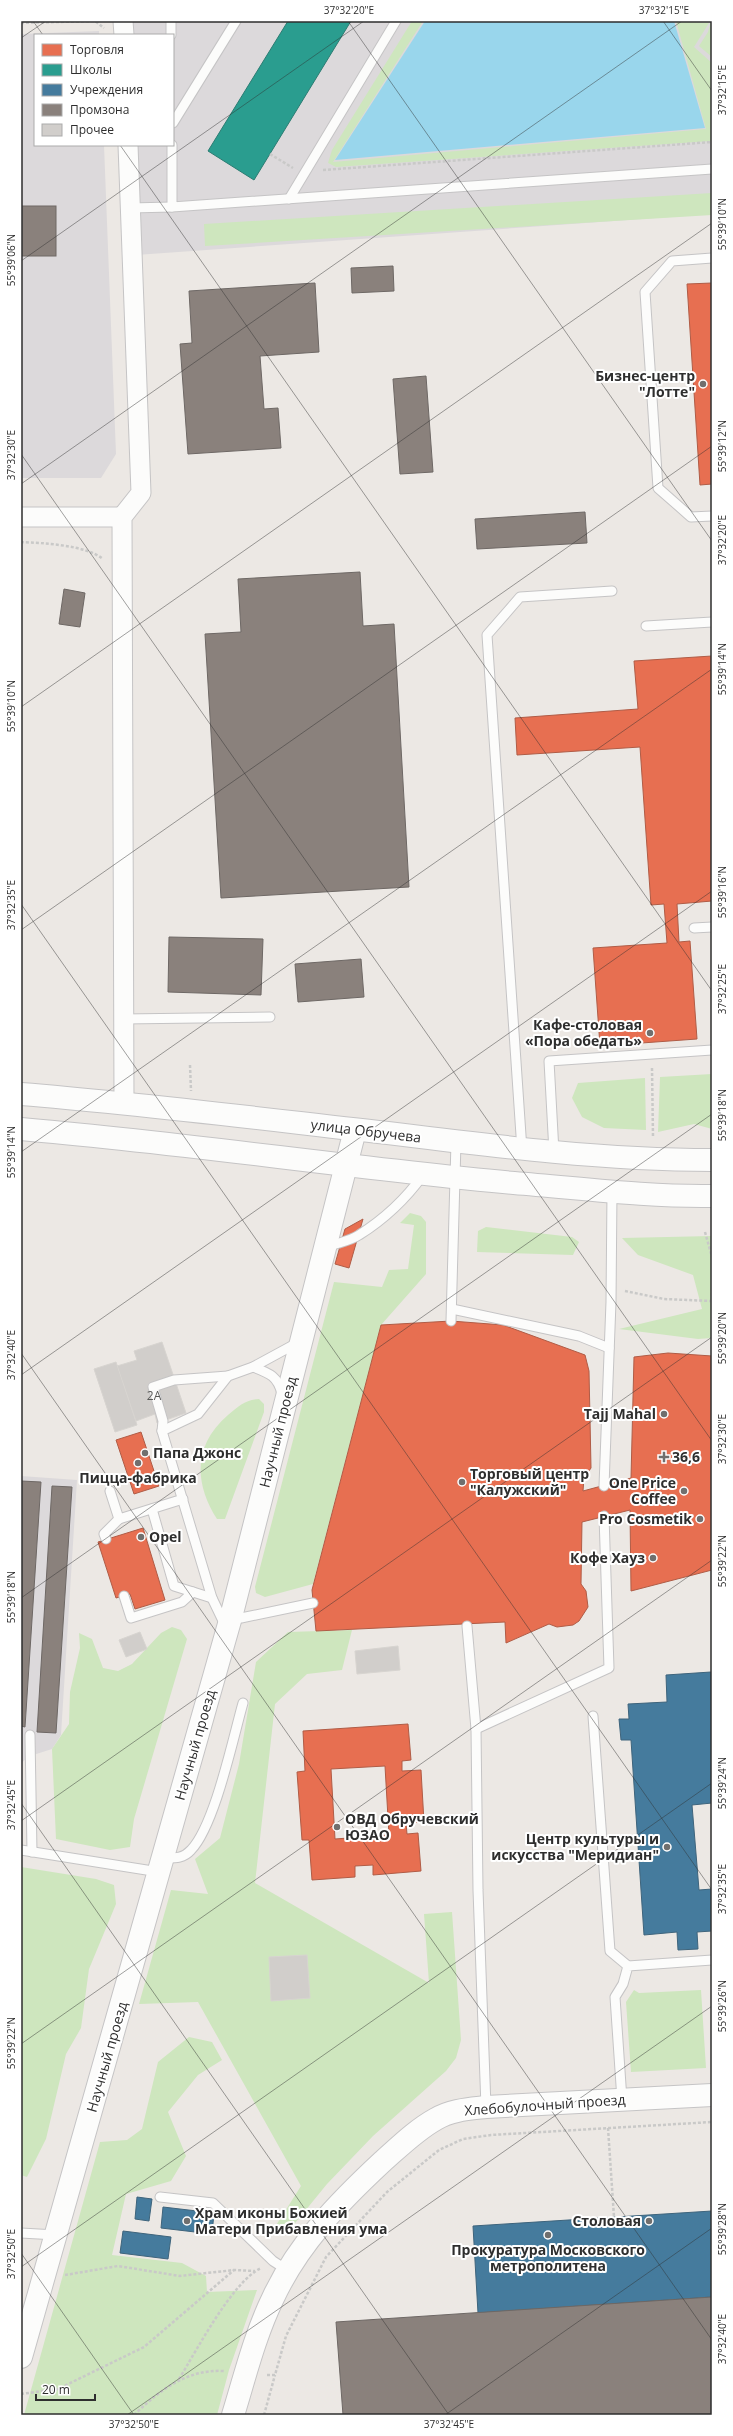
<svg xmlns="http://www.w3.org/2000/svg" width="733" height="2436" font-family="'Open Sans',sans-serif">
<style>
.industrial{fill:#dcd9db}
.green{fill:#cee6be}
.water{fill:#99d6ec}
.shops{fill:#e76f51;stroke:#b05c46;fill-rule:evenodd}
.schools{fill:#2a9d8f;stroke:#2b7c72}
.public{fill:#457b9d;stroke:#3e647c}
.industry{fill:#8a817c;stroke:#6e6865}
.building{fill:#d1cecb;stroke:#d7d4d0}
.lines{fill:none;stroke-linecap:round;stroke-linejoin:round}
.lane-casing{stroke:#c5c4c5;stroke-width:11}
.street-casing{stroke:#c5c4c5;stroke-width:21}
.secondary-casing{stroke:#c5c4c5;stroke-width:24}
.path{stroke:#c9c9c8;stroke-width:2.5;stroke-dasharray:3 2;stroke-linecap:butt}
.lane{stroke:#fcfcfb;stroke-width:9}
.street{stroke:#fcfcfb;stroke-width:19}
.secondary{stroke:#fcfcfb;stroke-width:22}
.ticks{fill:none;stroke:#2e2e2e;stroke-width:1;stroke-opacity:0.45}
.poi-dot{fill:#706f6e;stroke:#fff;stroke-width:1.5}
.labels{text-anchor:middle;stroke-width:4;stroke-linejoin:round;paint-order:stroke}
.number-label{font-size:12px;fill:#585857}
.poi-label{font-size:14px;font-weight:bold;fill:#2e2e2e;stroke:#fff;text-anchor:end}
.street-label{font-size:14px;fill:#2e2e2e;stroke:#fff}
.neatline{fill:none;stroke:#2e2e2e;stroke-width:1.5}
.ticks-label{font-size:10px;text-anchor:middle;fill:#2e2e2e}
</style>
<rect width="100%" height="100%" fill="#ece8e4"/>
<g class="industrial">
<path d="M127 21H712V214L136 255 132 145H173V35H128Z"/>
<path d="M99 31V35H35V145H104L116 454 101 478H21V34Z"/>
<path d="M21 1476 77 1480 61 1735 52 1749 30 1756 21 1763Z"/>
</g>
<g class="green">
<path d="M412 21H423L333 162 706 129 676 21 709 23 694 47 712 63V141L336 167 328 163 332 150Z"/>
<path d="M711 21H712V57L699 46 708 32Z"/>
<path d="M712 193V215L205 246 204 224Z"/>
<path d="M712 1074V1129L694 1124 658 1132 660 1077Z"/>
<path d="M645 1078 646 1130 604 1128 582 1117 572 1098 578 1083Z"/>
<path d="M410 1213 421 1216 426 1222V1274L381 1325 313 1584 265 1597 256 1593 255 1587 334 1282 382 1287 389 1270 408 1269 414 1225 400 1223Z"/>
<path d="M486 1227 572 1237 579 1242 573 1255 477 1252 478 1231Z"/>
<path d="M712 1236V1338L698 1339 619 1329 702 1309 693 1275 638 1255 622 1238Z"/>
<path d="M259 1399 264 1404V1412L225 1519H217C194 1483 193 1445 228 1415 239 1406 245 1400 259 1399Z"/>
<path d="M172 1627 181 1630 187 1639 134 1819 130 1847 110 1850 56 1839 52 1749 69 1724 70 1692 80 1648 79 1633 92 1639 103 1668 118 1671 132 1664 161 1633Z"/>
<path d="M352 1630 342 1670 307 1674 275 1704 255 1883 429 1983 424 1914 452 1912 461 2040 456 2058 446 2071 373 2136 327 2184 287 2233 275 2227 301 2186 198 2002 139 2004 171 1890 208 1894 195 1859 220 1838 239 1764 256 1662 288 1632Z"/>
<path d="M21 1867 96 1879 114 1885 116 1904 89 1969 81 2028 66 2054 46 2139 27 2177 21 2175Z"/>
<path d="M634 1990 639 1993 701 1990 706 2068 631 2072 626 2002Z"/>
<path d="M189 2037 212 2042 222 2060 198 2075 168 2112 186 2156 171 2181 126 2194 112 2255 182 2263 206 2276 207 2292 257 2290 229 2370 217 2415H24L100 2142 127 2140 142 2129 158 2062Z"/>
</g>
<path class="water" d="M425 21H674L705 128 335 160Z"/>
<g class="shops">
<path d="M712 283V484L700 485 687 284Z"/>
<path d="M712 656V901L677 904 679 942 690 941 697 1039 600 1046 593 948 667 943 664 904 651 905 640 747 517 755 515 718 638 709 634 661Z"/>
<path d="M363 1219 349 1268 335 1264 345 1229Z"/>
<path d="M451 1321 503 1325 585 1355 589 1371 591 1468 584 1478 583 1491 631 1478 634 1357 668 1353 712 1356V1570L631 1591 630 1510 582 1522 581 1584 586 1591 588 1607 579 1621 573 1625 557 1627 549 1624 506 1643 505 1622 316 1631 312 1590 381 1325Z"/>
<path d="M141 1432 159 1486 134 1494 116 1440Z"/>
<path d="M143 1528 165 1600 135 1609 130 1594 116 1598 98 1542Z"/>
<path d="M408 1724 411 1760 402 1761V1771L421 1770 424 1822 406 1823 407 1834 418 1833 421 1871 373 1875V1865L355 1866V1877L312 1880 309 1840H302L297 1772 305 1771 303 1731ZM385 1766 389 1835 335 1839 331 1769Z"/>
</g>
<path class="schools" d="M288 21H351L254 180 208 151Z"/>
<g class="public">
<path d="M711 1672 712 1803 692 1805 699 1890 712 1889V1931L697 1932 698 1949 678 1950 677 1932 644 1935 631 1740H621L619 1719H629L628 1704 667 1702 666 1675Z"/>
<path d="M137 2197 152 2199 149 2221 135 2219Z"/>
<path d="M163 2207 214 2213 212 2234 161 2228Z"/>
<path d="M712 2211V2297L478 2313 473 2226Z"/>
<path d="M123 2231 171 2237 168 2259 120 2253Z"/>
</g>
<g class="industry">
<rect x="21" y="206" width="35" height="50"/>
<path d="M393 266 394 291 352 293 351 268Z"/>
<path d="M315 283 319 352 260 356 264 409 278 408 281 448 188 454 180 344 192 343 189 291Z"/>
<path d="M426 376 433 472 400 474 393 379Z"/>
<path d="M585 512 587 543 477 549 475 519Z"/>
<path d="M360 572 363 626 394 624 409 887 221 898 205 634 241 632 238 579Z"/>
<path d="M64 589 85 593 80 627 59 624Z"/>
<path d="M169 937 263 939 261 995 168 992Z"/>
<path d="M361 959 364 997 298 1002 295 964Z"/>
<path d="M21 1481 41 1482 25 1727 21 1726Z"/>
<path d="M52 1486 72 1487 56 1733 37 1732Z"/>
<path d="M712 2297V2415H343L336 2322Z"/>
</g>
<g class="building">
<path d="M162 1342 186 1413 157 1423 155 1414 136 1421 117 1366 137 1360 134 1351Z"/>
<path d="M116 1362 137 1425 115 1432 94 1369Z"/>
<path d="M140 1632 147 1649 126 1657 119 1640Z"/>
<path d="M398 1646 400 1670 357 1674 355 1651Z"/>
<path d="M307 1955 310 1998 271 2001 269 1957Z"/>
</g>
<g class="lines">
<g class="lane-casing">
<g id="lane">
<path d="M171 21V35"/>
<path d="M173 123 236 21"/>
<path d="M172 145V207L712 169"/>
<path d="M289 199 396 21"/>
<path d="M130 208 172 207"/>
<path d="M712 258 672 261 645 292 658 488 691 517 712 516"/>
<path d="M646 626 712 622"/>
<path d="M694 928 712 927"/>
<path d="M123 1019 270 1017"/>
<path d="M522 1150 487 635 520 597 612 591"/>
<path d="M554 1152 549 1061 712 1050"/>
<path d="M327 1247C337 1243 350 1241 359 1235 386 1218 405 1200 423 1175"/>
<path d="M452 1309 579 1336 609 1348"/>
<path d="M451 1321 456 1142"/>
<path d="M253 1367C269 1373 278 1376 282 1394"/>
<path d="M162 1431 163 1421 153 1387 174 1380 228 1376"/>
<path d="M604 1486 611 1302 612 1192"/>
<path d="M110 1491 119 1519 183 1499"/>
<path d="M152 1509 174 1586 212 1598"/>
<path d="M106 1539 104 1534 119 1519"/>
<path d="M124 1596 131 1618 182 1602 193 1592"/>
<path d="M231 1617 241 1618 313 1603"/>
<path d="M225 1625 212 1598 162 1431 198 1414 228 1376 253 1367 299 1342"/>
<path d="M467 1626 476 1729 478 1890 486 2107"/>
<path d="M593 1716 610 1951 628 1966"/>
<path d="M476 1729 609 1668 604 1516"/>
<path d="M30 1735 32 1852"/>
<path d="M21 1850 159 1872"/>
<path d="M163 1858C174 1858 183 1859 191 1850 215 1825 233 1738 243 1703"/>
<path d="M622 2100 615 1997 623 1984 628 1966 712 1960"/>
<path d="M160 2197 213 2203 273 2261 287 2270"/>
<path d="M21 2233 56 2235"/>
</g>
</g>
<g class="street-casing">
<g id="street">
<path d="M123 21 124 35"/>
<path d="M21 517H122"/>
<path d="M124 1102 122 517 141 493 128 145"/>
</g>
</g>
<g class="secondary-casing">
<g id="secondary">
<path d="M21 1094C146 1104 271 1120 396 1134 501 1147 606 1160 712 1160"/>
<path d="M21 1129C186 1143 349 1168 514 1183 579 1188 646 1197 712 1196"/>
<path d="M21 2357 231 1617 355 1130"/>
<path d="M233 2415C245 2376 255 2335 273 2298 298 2244 339 2202 382 2162 399 2147 416 2130 436 2119 451 2110 469 2109 486 2107L712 2095"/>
</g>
</g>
<g class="path">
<path d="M21 23 95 21 104 28"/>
<path d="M270 154 293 168"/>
<path d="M323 170 712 142"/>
<path d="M21 542C43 543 86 545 103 559"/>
<path d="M190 1065 191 1091"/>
<path d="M652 1068 653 1137"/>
<path d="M705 1232 712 1257"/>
<path d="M625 1291 664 1299 711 1301"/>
<path d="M712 1301V1288"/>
<path d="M608 2128 614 2217"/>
<path d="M65 2275 118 2266 180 2276 234 2270 255 2271"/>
<path d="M267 2375H275L286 2336 326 2257 387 2192 439 2150 463 2139 491 2135 712 2122"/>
<path d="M179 2379C197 2350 232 2282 261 2268"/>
<path d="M21 2394 58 2389 144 2347 234 2270"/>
<path d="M134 2415C160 2390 187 2369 224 2371"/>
<path d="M264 2415 275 2375"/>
</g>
<use href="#lane" class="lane"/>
<use href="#street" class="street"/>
<use href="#secondary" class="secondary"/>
</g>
<path class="ticks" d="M33 21 43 35M348 21 712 541M663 21 712 91M21 38 46 21M120 145 712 991M21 261 364 21M21 454 712 1441M21 484 682 21M21 707 712 223M21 904 712 1890M21 930 712 446M21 1152 712 669M21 1353 712 2340M21 1375 712 891M21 1598 712 1114M21 1803 449 2415M21 1821 712 1337M21 2044 712 1560M21 2253 134 2415M21 2267 712 1783M127 2415 712 2006M445 2415 712 2228"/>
<g class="poi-dot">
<circle cx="703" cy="384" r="4"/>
<circle cx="650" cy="1033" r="4"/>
<circle cx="664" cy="1414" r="4"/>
<circle cx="145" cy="1453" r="4"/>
<path d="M662 1451h4v4h4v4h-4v4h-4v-4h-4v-4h4z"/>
<circle cx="138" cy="1463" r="4"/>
<circle cx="462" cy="1482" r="4"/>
<circle cx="684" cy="1491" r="4"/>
<circle cx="700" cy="1519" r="4"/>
<circle cx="141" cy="1537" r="4"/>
<circle cx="653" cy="1558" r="4"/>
<circle cx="337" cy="1827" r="4"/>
<circle cx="667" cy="1847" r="4"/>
<circle cx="187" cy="2221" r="4"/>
<circle cx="649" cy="2221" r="4"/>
<circle cx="548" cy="2235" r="4"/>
</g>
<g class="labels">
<g class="number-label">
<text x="154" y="1400">2А</text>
</g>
<g class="poi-label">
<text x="695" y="381">Бизнес-центр<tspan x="695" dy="16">"Лотте"</tspan></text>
<text x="642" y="1030">Кафе-столовая<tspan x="642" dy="16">«Пора обедать»</tspan></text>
<text x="656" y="1419">Tajj Mahal</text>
<text x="153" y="1458" text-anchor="start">Папа Джонс</text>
<text x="672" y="1462" text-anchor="start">36,6</text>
<text x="470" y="1479" text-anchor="start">Торговый центр<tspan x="470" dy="16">"Калужский"</tspan></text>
<text x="138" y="1483" text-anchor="middle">Пицца-фабрика</text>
<text x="676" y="1488">One Price<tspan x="676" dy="16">Coffee</tspan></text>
<text x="692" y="1524">Pro Cosmetik</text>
<text x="149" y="1542" text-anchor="start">Opel</text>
<text x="645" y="1563">Кофе Хауз</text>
<text x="345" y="1824" text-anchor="start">ОВД Обручевский<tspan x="345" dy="16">ЮЗАО</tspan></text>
<text x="659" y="1844">Центр культуры и<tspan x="659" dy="16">искусства "Меридиан"</tspan></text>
<text x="195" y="2218" text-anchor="start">Храм иконы Божией<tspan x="195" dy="16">Матери Прибавления ума</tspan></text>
<text x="641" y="2226">Столовая</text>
<text x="548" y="2255" text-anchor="middle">Прокуратура Московского<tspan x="548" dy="16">метрополитена</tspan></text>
</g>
<g class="street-label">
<text transform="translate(366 1131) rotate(7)" y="5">улица Обручева</text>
<text transform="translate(278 1432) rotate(-76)" y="5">Научный проезд</text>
<text transform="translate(195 1745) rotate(-74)" y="5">Научный проезд</text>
<text transform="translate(107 2057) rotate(-74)" y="5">Научный проезд</text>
<text transform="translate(545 2105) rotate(-4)" y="5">Хлебобулочный проезд</text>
</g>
</g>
<rect width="733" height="2436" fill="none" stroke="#ffffff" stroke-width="44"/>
<rect x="34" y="34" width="140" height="112" fill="#ffffff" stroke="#ababab"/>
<rect x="42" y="44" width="20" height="12" fill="#e76f51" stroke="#ababab"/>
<text x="70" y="54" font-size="12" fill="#2e2e2e">Торговля</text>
<rect x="42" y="64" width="20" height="12" fill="#2a9d8f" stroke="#ababab"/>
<text x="70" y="74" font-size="12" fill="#2e2e2e">Школы</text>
<rect x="42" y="84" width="20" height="12" fill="#457b9d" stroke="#ababab"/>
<text x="70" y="94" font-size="12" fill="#2e2e2e">Учреждения</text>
<rect x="42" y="104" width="20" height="12" fill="#8a817c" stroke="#ababab"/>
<text x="70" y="114" font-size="12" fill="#2e2e2e">Промзона</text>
<rect x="42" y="124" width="20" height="12" fill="#d1cecb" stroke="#ababab"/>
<text x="70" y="134" font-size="12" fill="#2e2e2e">Прочее</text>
<path d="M36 2394v6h59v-6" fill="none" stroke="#2e2e2e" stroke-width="2"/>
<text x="42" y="2394" font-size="12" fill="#2e2e2e" stroke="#ffffff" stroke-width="3" paint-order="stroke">20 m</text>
<rect x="22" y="22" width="689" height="2392" class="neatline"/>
<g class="ticks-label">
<text x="349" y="14">37°32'20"E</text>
<text x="664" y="14">37°32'15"E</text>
<text transform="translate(722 90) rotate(-90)" y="4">37°32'15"E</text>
<text transform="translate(722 224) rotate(-90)" y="4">55°39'10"N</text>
<text transform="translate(11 260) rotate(-90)" y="4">55°39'06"N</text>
<text transform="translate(722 446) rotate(-90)" y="4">55°39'12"N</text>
<text transform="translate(11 455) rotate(-90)" y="4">37°32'30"E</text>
<text transform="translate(722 540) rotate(-90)" y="4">37°32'20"E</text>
<text transform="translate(722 669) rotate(-90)" y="4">55°39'14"N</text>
<text transform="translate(11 706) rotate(-90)" y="4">55°39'10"N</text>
<text transform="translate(722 892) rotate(-90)" y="4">55°39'16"N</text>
<text transform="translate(11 905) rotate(-90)" y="4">37°32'35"E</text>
<text transform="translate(722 989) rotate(-90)" y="4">37°32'25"E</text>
<text transform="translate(722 1115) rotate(-90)" y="4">55°39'18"N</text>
<text transform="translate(11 1152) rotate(-90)" y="4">55°39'14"N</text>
<text transform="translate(722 1338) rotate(-90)" y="4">55°39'20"N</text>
<text transform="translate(11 1355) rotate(-90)" y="4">37°32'40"E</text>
<text transform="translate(722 1439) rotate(-90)" y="4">37°32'30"E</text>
<text transform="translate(722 1561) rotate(-90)" y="4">55°39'22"N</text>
<text transform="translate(11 1597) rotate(-90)" y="4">55°39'18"N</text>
<text transform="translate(722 1783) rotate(-90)" y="4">55°39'24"N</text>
<text transform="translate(11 1805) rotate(-90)" y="4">37°32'45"E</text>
<text transform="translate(722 1889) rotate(-90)" y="4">37°32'35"E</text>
<text transform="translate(722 2006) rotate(-90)" y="4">55°39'26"N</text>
<text transform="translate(11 2043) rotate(-90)" y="4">55°39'22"N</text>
<text transform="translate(722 2229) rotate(-90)" y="4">55°39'28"N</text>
<text transform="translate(11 2254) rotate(-90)" y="4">37°32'50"E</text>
<text transform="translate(722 2339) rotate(-90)" y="4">37°32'40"E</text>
<text x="134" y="2428">37°32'50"E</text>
<text x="449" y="2428">37°32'45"E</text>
</g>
</svg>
